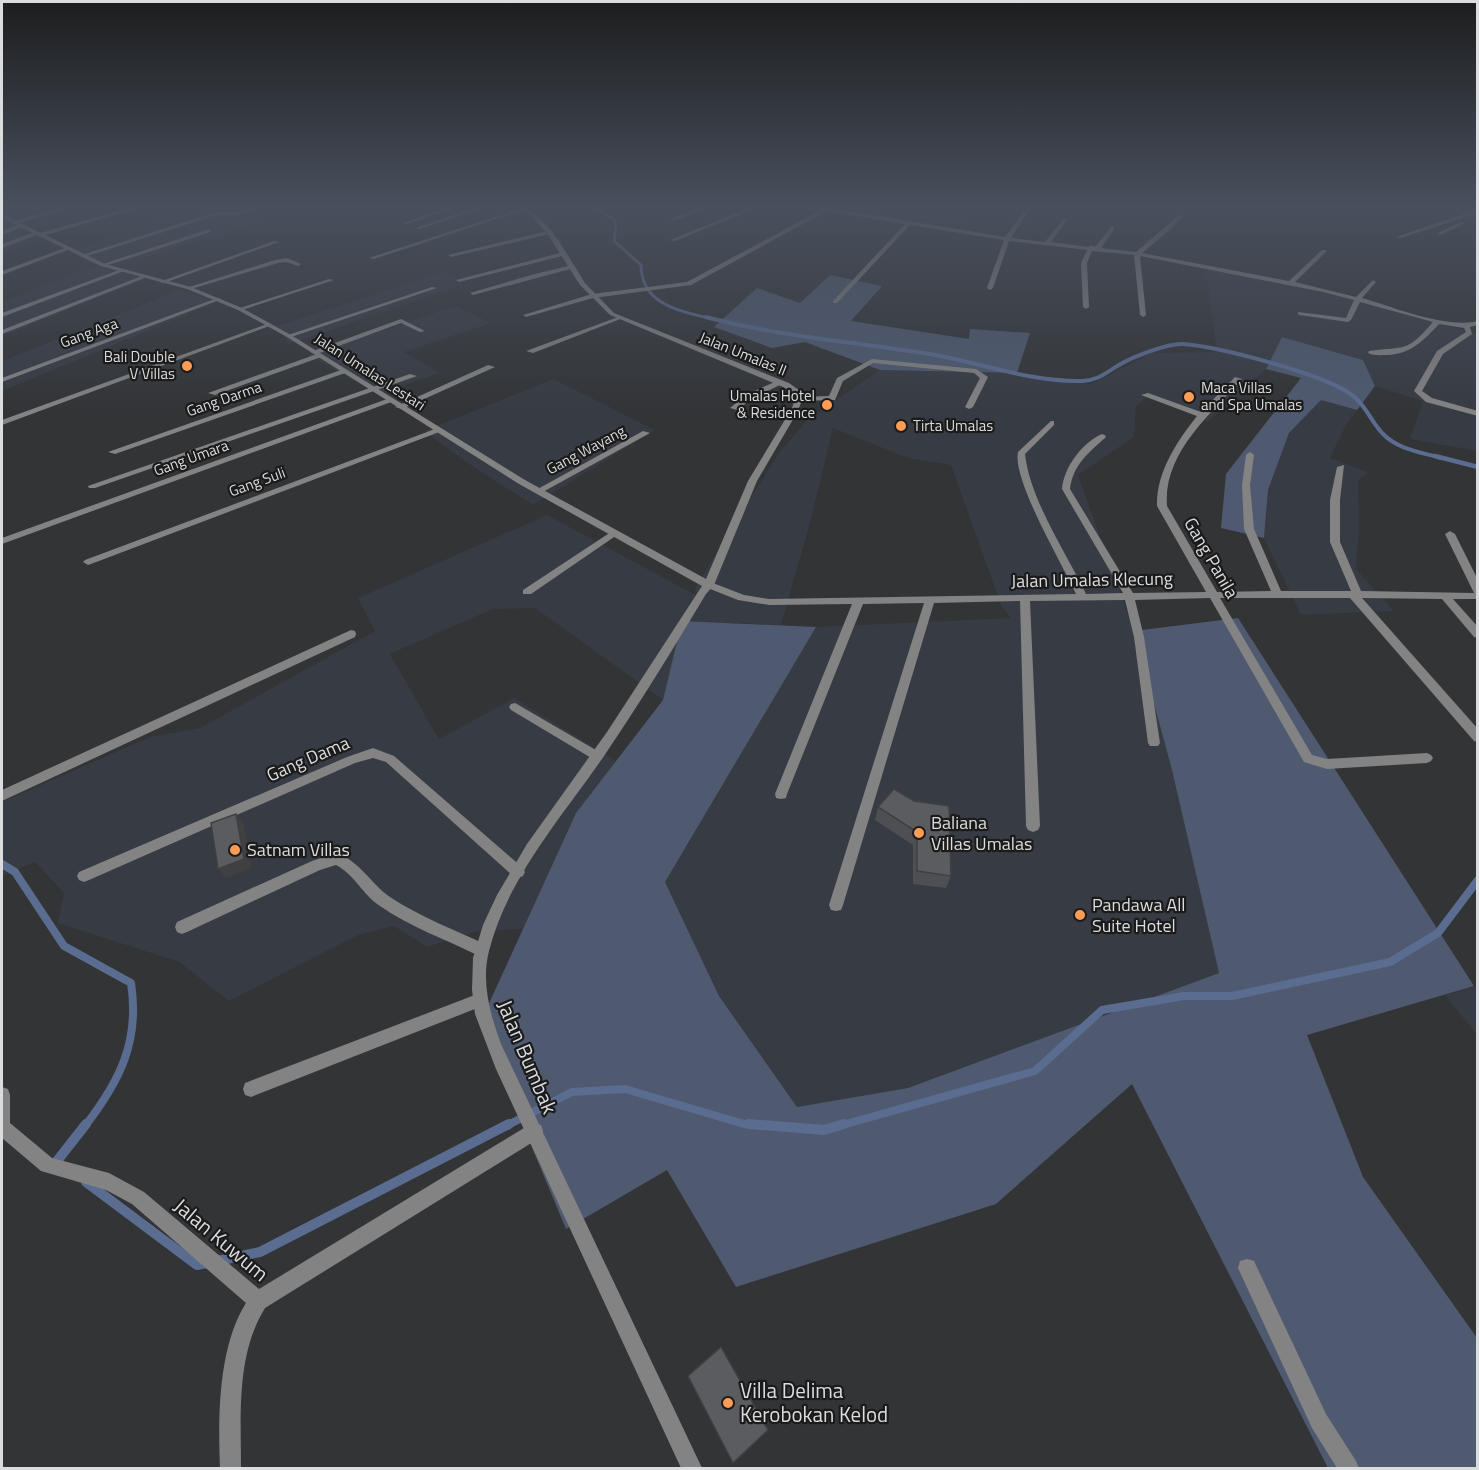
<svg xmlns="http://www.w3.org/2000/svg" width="1479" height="1470" font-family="'Titillium Web',sans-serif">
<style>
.built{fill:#373b43}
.green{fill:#4f5a70}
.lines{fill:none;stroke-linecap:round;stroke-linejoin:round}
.stream-far4{stroke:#5b6c91;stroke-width:3}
.stream-far3{stroke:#5b6c91;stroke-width:4}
.stream-far2{stroke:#5b6c91;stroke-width:4.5}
.stream-far1{stroke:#5b6c91;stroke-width:8}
.stream{stroke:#5b6c91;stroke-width:10}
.minor{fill:#838384;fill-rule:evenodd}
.tertiary{fill:#838384;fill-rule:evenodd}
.wall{fill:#4e4f52}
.shaded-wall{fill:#404042}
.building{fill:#5b5c5f;stroke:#404042;stroke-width:1.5}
.poi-dot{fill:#fd9d55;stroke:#1b1b1c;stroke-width:2}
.labels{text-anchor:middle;stroke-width:4.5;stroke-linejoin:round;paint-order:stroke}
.far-street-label{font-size:15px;fill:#dbdcdd;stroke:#1b1b1c}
.far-poi-label{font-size:15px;fill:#dbdcdd;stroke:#1b1b1c;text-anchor:end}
.street-label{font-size:18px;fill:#dbdcdd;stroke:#1b1b1c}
.poi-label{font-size:18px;fill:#dbdcdd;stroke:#1b1b1c;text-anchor:start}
.near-street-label{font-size:21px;fill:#dbdcdd;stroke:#1b1b1c}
.near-poi-label{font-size:21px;fill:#dbdcdd;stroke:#1b1b1c;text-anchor:start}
</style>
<rect width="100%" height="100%" fill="#323436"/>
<g class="built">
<path d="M207 207H225L265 220 113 267 146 279 2 336V302L97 265 89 263 69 251Z"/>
<path d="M862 207H904L890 222 852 215Z"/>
<path d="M938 207H970L954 229 955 233 926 228Z"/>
<path d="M2 218 44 238 2 253Z"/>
<path d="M1216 269 1297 285 1477 334V451L1410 439 1423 401 1375 386 1363 360 1282 337 1266 369 1208 422 1148 396 1136 406 1134 437 1078 475 1134 631 1171 766 1219 973 908 1088 797 1107 719 996 665 882 816 627 1011 618 1002 608 951 465 908 458 833 428 809 527 781 625 683 621 663 700 535 608 493 609 390 654 439 739 514 698 616 761 576 813 523 929 478 931 427 947 394 926 358 935 229 1001 179 962 58 923 64 893 35 862 2 876V802L150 737 200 728 375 631 358 598 547 515 696 595 695 588 778 454 808 419 880 370 1017 373 1091 384 1152 353 1217 352 1206 270Z"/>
<path d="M444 272 464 284 289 344 277 326Z"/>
<path d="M180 290 217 302 2 391V361Z"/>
<path d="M456 306 491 323 404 352 440 373 378 394 308 355Z"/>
<path d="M553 379 655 430 533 505 466 462 424 431Z"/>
<path d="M1321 400 1357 410 1346 425 1330 458 1368 472 1358 481 1359 526 1356 569 1394 611 1301 615 1264 538 1268 490 1289 433Z"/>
<path d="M1477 986V1035L1445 995Z"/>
</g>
<g class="green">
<path d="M830 275 882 286 851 321 969 339 970 329 1030 333 1017 373 880 370 805 342 772 348 714 327 757 288 800 303Z"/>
<path d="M1282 337 1363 360 1375 386 1357 410 1321 400 1289 433 1268 490 1264 538 1221 528 1226 474 1301 378 1266 369Z"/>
<path d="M1238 618 1474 986 1307 1035 1363 1177 1477 1338V1468H1328L1132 1084 996 1204 736 1287 667 1170 566 1229 480 1023 576 813 663 700 682 621 816 627 665 882 719 996 797 1107 908 1088 1219 973 1171 766 1134 631Z"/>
</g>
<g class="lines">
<path class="stream-far4" d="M595 207 614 220 616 226 614 241 641 265C641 305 681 311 712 319"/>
<path class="stream-far3" d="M706 317C781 337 858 342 935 355 984 364 1031 382 1082 381 1097 381 1107 372 1119 365 1132 357 1168 343 1183 344 1220 347 1324 374 1352 395 1366 405 1371 422 1383 434 1399 450 1421 452 1441 458"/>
<path class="stream-far2" d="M1435 456 1478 467"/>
<g class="stream-far1">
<path d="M2 864 15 872 64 946 131 983C140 1041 120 1081 85 1126"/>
<path d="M506 1126 572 1092 625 1089 744 1124 768 1126"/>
<path d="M839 1126 1035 1071 1102 1010 1184 996H1232L1390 962 1438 933 1478 880"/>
</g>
<g class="stream">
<path d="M748 1124 824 1130 844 1124"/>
<path d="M57 1161 86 1124"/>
<path d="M86 1182 197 1265 207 1263"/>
<path d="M217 1261 260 1252 509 1124"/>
</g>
<g class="minor">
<path d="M2 207H10L2 211Z"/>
<path d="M64 207H74L14 224 11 222Z"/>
<path d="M132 207H142L42 236 37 235 2 248V244L35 232 40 233Z"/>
<path d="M252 207H262L235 216 217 215 84 257 79 256 215 212H235Z"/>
<path d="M326 207H335L324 210Z"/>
<path d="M449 207H458L407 224 402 223Z"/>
<path d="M477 207H486L420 229 415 228Z"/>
<path d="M703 207H712L676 220 671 219Z"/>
<path d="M751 207H759L675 241 670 240Z"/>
<path d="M808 207H823L1005 237 1027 207H1031L1011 238 1045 242 1064 218 1067 220 1051 242 1088 247 1091 245 1095 247 1112 226 1115 228 1101 248 1136 252 1180 214 1183 216 1172 228 1142 253 1289 281 1322 250H1326V252L1295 282 1356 297 1373 280 1376 282 1362 298C1393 307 1447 329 1478 321V325L1470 327 1472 334 1443 354 1422 391 1432 398 1478 411V416L1426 402 1414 391 1437 351 1466 332 1464 328 1439 324C1423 341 1411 354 1387 355 1380 355 1374 356 1368 353L1369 351C1407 346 1406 353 1433 322L1360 302 1351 320 1348 322 1300 315 1298 314V312L1346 318 1354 300 1323 292 1140 256 1146 315 1143 317 1140 315 1134 255 1092 251 1087 263 1089 307 1086 309 1083 307 1081 263 1087 250 1009 241 993 288 990 290 987 288 1004 240 910 225 837 303H833V301L905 224 827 211 691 285 593 298 526 317 523 315 592 294 687 282 821 210Z"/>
<path d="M522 208 527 209 374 259 369 258Z"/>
<path d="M1478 209V213L1401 238 1396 237Z"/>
<path d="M1460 222 1465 223 1441 235 1436 234Z"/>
<path d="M19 225 24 226 2 235V231Z"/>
<path d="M209 229 211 232 105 266 100 265Z"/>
<path d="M552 230 554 233 451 257 448 255Z"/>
<path d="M274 241 279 242 164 283 159 282Z"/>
<path d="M65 248 70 249 2 275V271Z"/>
<path d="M564 252 566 255 459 282 456 280Z"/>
<path d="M287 258 301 264 298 266 286 262 278 263 191 289 186 288 275 260Z"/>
<path d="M572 265 574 268 473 295 470 293 531 275Z"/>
<path d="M119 270 124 271 2 317V313Z"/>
<path d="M142 276 147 277 2 334V330Z"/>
<path d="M329 279 334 280 242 310 237 309Z"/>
<path d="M432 287 437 288 291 337 285 336Z"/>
<path d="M217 298 222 299 2 382V378Z"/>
<path d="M618 317 623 318 533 353 526 351Z"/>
<path d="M401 319 425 331 420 332 401 323 317 354 310 352Z"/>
<path d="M267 324 272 325 2 425V420Z"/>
<path d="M317 354 324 356 215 395 208 393Z"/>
<path d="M872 359 976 369 988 377 973 407 969 409 965 407 980 378 974 373 873 363 843 381 835 400 799 401 795 399 799 397 829 396 837 378Z"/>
<path d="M488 365 495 367 402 409 395 407Z"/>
<path d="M341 370 348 372 115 454 108 452Z"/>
<path d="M410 374 417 376 95 488H89L88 486Z"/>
<path d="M1235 377 1242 379C1210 415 1163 453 1167 506L1217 592 1271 591 1244 529 1242 485 1246 455 1250 452 1254 455 1250 485 1254 529 1281 591H1351L1330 542V500L1337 467 1344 465 1340 500V542L1361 591 1474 593 1445 534 1450 531 1455 534 1478 580V599H1453L1478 627V638L1474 637 1442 599 1362 598 1478 729V742L1474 741 1350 598H1220L1312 755 1327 759 1427 753 1431 755 1433 758 1431 761 1427 763 1327 769 1304 762 1210 598 1135 600 1144 637 1160 743 1158 746H1150L1148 743 1134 637 1125 600 1030 601 1040 826 1038 830 1033 832 1028 830 1026 826 1020 601 934 603 843 905 841 910 836 911 831 910 829 905 924 603 863 604 787 794 786 798 781 799 776 798 775 794 852 604 769 605 738 600 705 587V583H713L744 595 769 599 1076 594C1063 565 1012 480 1018 452L1051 421H1054V425L1025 454C1030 500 1066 552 1086 594L1123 593 1062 489C1064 467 1082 443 1102 434L1106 436 1105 438C1088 453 1073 465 1070 489L1133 593 1206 592 1157 506C1156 473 1177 441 1197 416L1141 395 1148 393 1201 412Z"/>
<path d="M777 381 784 383 753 398 737 410 730 408 747 394Z"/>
<path d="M387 399 394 401 2 544V538Z"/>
<path d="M435 429 442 431 91 564 88 565 83 562 85 560Z"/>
<path d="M643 431 650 433 541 493H535L534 491Z"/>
<path d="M614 530 617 531V535L531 594H523V590Z"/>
<path d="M351 630 355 631 356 634 355 637 2 801V790Z"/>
<path d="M515 703 601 753 603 756 601 759H593L511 710 509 707 511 704Z"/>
<path d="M373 748 394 756 523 868 525 872 523 876 518 878 513 876 386 762 373 758 355 763 89 880 84 882 79 880 77 876 79 872 347 757Z"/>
<path d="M336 853C360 861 370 883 390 897 420 917 455 930 487 945L489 950 487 955 482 957 477 955C445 939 410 927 380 906 363 895 354 874 336 865L320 870 187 932 182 934 177 932 175 927 177 922 312 861Z"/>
<path d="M480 993 485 995 488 1000 485 1005 251 1097 245 1095 243 1089 245 1083Z"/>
<path d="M2 1087 8 1089 10 1095V1123L52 1158 109 1173 144 1192 259 1289 529 1125 535 1123 541 1125 543 1131 541 1137 265 1308C236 1355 241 1415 241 1468H220C218 1418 218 1347 246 1303L132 1204 106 1190 41 1171 2 1138Z"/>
<path d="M1247 1259 1254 1261 1326 1414 1356 1461 1359 1468H1337L1312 1428 1238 1268 1240 1261Z"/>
</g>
<path class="tertiary" d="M518 207H525L543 221 559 241 585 283 614 313 789 383 799 390 803 399 795 416 757 481 714 585 706 594C673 649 640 703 604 756 562 817 508 877 489 951 481 982 490 1014 501 1044L702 1468H681L496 1069 475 1014 472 990 473 958 483 925 497 895 527 844 607 732 702 586 519 484 287 337 238 310 187 289 101 266 2 218V214L4 215 105 264 191 287 242 308 291 335 525 480 706 579 748 481 792 408 795 399 793 393 783 387 610 315 580 285 547 233 530 215Z"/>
</g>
<path class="wall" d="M894 789 951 876 946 888 913 884V845L875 820 878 807Z"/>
<path class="shaded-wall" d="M236 814 243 822 252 868 226 878 218 869Z"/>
<g class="building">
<path d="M894 789 914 801 949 806 951 876 917 871V832L878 807Z"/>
<path d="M236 814 244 859 218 869 211 823Z"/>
<path d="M721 1347 768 1430 733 1463 688 1376Z"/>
</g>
<linearGradient id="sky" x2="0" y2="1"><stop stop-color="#1c1d1e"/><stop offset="0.5" stop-color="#49505d"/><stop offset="1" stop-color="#49505d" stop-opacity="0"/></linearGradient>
<rect width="1479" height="413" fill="url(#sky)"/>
<g class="poi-dot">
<circle cx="187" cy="366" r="6"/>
<circle cx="1189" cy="397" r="6"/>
<circle cx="827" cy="405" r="6"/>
<circle cx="901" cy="426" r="6"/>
<circle cx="919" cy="833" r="6"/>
<circle cx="235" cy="850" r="6"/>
<circle cx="1080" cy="915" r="6"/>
<circle cx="728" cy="1403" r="6"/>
</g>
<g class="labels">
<g class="far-street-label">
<text transform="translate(89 333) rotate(-20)" y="5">Gang Aga</text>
<text transform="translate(743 354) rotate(22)" y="5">Jalan Umalas II</text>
<text transform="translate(370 372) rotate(33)" y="5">Jalan Umalas Lestari</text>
<text transform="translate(224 399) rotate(-19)" y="5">Gang Darma</text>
<text transform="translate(586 450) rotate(-28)" y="5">Gang Wayang</text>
<text transform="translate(191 458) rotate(-20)" y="5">Gang Umara</text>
<text transform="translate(257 482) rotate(-20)" y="5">Gang Suli</text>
</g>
<g class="far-poi-label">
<text x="175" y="362">Bali Double<tspan x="175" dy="17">V Villas</tspan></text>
<text x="1201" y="393" text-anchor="start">Maca Villas<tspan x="1201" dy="17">and Spa Umalas</tspan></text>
<text x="815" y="401">Umalas Hotel<tspan x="815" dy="17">&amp; Residence</tspan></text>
<text x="913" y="431" text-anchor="start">Tirta Umalas</text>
</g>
<g class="street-label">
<text transform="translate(1211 558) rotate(60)" y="6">Gang Panila</text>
<text transform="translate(1092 580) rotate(-1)" y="6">Jalan Umalas Klecung</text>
<text transform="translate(308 759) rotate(-23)" y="6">Gang Dama</text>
</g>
<g class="poi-label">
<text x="931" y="829">Baliana<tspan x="931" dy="21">Villas Umalas</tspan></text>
<text x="247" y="856">Satnam Villas</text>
<text x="1092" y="911">Pandawa All<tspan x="1092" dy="21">Suite Hotel</tspan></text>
</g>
<g class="near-street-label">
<text transform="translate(527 1057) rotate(67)" y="7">Jalan Bumbak</text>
<text transform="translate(221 1240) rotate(40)" y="7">Jalan Kuwum</text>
</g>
<g class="near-poi-label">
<text x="740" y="1398">Villa Delima<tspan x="740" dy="24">Kerobokan Kelod</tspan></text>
</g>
</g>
<rect width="1479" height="1470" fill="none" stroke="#dbdcdd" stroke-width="6"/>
</svg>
